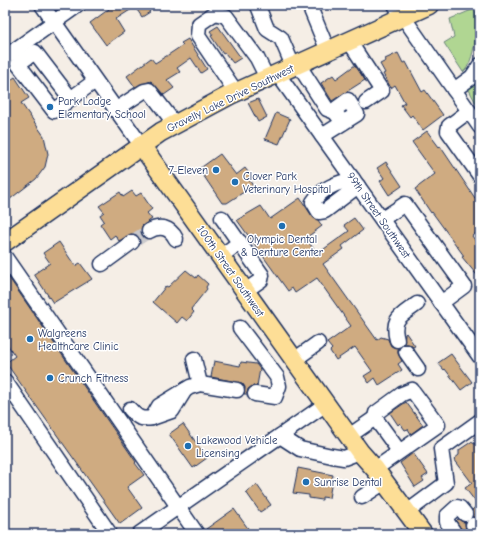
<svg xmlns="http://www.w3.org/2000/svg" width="485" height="539" font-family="'Comic Neue',sans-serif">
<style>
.green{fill:#b0d692;stroke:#668278}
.building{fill:#cfab81;stroke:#1b2f5e}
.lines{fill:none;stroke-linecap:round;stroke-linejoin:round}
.minor-tunnel{stroke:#c9c8cb;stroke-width:14;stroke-dasharray:14 7;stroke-linecap:butt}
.minor-casing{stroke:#1b2f5e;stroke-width:17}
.major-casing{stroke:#1b2f5e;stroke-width:21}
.minor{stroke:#fff;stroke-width:14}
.major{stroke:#fdde96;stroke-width:18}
.poi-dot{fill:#1f6fb2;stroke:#fff;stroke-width:1.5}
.labels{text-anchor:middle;stroke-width:3;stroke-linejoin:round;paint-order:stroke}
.street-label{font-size:11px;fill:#1b2f5e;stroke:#fff}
.poi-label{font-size:11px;fill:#1b2f5e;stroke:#fff;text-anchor:start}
</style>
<rect width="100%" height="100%" fill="#f5eee6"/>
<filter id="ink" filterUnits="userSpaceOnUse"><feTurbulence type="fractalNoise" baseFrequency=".025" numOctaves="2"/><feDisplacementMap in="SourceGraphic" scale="8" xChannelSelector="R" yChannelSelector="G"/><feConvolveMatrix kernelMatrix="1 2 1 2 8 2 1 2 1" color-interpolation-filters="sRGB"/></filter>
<g filter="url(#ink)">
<g class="green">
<path d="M474 9C480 20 474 65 463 72L444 43 454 37 450 19Z"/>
<path d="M480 82V111L468 88Z"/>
</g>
<g class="building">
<path d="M106 5H145L150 12 142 17 135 7 116 19 124 32 106 45 90 23 109 9Z"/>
<path d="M218 26 241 58 233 63 225 53 223 54 211 36 213 35 210 31Z"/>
<path d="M188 39 207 69 201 73 191 58 177 68 180 72 167 80 174 88 164 95 151 81 135 87 127 76 151 58 155 63 168 55 183 45 181 43Z"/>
<path d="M398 53 403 63 406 62 422 92 425 90 443 115 423 130 412 115 410 117 401 105 405 103 395 85 391 88 383 74 385 73 380 64 386 61 385 59Z"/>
<path d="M355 65 365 80 332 101 321 83 333 75 336 79Z"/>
<path d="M15 77 29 98 21 103 44 136 48 154 45 167 36 179 5 203V154L8 152 5 147V84Z"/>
<path d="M258 99 267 117 258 122 248 103Z"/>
<path d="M276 113 290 119 279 144 265 139Z"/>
<path d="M427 131 439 147 440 146 475 198 476 197 480 202V230L472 236 480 247V279L462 257 464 256 432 212 431 213 415 189 435 174 412 142Z"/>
<path d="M220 154 236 175 245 168 251 176 248 178 253 186 227 203H222L199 169Z"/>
<path d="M386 162 402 186 389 195 380 181 384 178 377 168Z"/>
<path d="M132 191 136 196 141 193 152 209 147 213 152 219 142 226 141 230V235L145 238 140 241 139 237 131 234 119 241 115 235 110 239 100 224 104 221 100 215 104 212 99 206 120 192 123 197Z"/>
<path d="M300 198 312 216 318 220 322 226 306 238 317 254 349 231 344 225 354 218 363 230 342 246 344 249 323 264 377 340 381 337 388 339 391 346 398 348V353L402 361 398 364 402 370 379 385 375 378 369 383 364 376 372 371 355 347 336 360 330 351 332 349 327 343 351 326 317 278 295 293 292 288 288 291 237 220 261 206 270 219Z"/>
<path d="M59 242 75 266 80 263 92 279 53 303 34 274 50 263 43 253Z"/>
<path d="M186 270 196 278 198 275 208 284 206 287 207 289 191 309 194 312 187 321 182 317 177 323 153 302 166 286 168 287Z"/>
<path d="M5 272 136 462 135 463 144 475 127 487 142 508 120 524 6 363 15 356 5 341Z"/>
<path d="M406 333 415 346 413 347 409 344H404L405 334Z"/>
<path d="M451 354 472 382 461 390 445 369 444 370 438 363Z"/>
<path d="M214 361 240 366 241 362 256 364 260 369 257 386H252L248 389 247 394H244L245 387 242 383 211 377Z"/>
<path d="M406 402 423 425 411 434 408 429 405 430 400 423 398 425 390 413Z"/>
<path d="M183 424 207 458 193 468 169 434Z"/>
<path d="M480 441V520L473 517 472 510 478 505 465 488 472 483 454 459 459 455V450L471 442 475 444Z"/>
<path d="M413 453 428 474 422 478 424 481 415 487 400 463Z"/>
<path d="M298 468 333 475 329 498 322 497V500L309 498V495L293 493Z"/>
<path d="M257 485 271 505 260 512 246 492Z"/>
<path d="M234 509 252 534H210L206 529Z"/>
<path d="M458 519 465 522 466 530 463 532 456 521Z"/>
</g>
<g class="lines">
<path class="minor-tunnel" d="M132 242 149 231"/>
<g class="minor-casing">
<g id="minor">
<path d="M42 5 141 145"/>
<path d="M260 5 258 6 267 29 281 38 293 66"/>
<path d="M309 5 328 51"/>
<path d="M395 5 480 127"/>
<path d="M349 41 382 91 366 102"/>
<path d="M5 57 78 5"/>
<path d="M298 64 327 109 335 112"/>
<path d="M277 73 480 357"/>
<path d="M454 90 472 77 480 65"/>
<path d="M236 92 198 36 199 24 215 13 226 16 257 58 267 78"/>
<path d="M71 99 35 52 18 64 54 111 95 81"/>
<path d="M115 110 144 91 149 90 175 124"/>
<path d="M469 111 449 126 448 131 480 176"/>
<path d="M322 136 357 114 348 100 337 108 335 112 343 123"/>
<path d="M353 179C337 183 322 188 313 202L319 212 325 211 358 186"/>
<path d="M222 218 262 275 261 280 245 291"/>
<path d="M382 219 405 204 464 286 441 303"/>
<path d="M149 231C160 225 170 227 176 239"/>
<path d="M5 257 197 534"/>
<path d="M220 257 240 242"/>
<path d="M102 264 132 242"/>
<path d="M240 328 277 377 279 386 275 397 255 394"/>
<path d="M397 340C391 318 401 316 417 304"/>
<path d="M406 352 418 369"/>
<path d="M194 359 200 384"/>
<path d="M294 360 318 343"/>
<path d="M5 381 110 534"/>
<path d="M130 409C137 417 140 420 152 418L159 406 190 387 200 384 237 390"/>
<path d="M152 418 172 411 185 390"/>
<path d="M375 418 376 413 402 394 412 390 438 425 375 469"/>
<path d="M280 436 300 449 332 456 344 458 360 452"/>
<path d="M349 436 375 418 399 451"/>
<path d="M362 497 385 482"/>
<path d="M407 512 446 483 441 449 480 421"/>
<path d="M473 525 479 534"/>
<path d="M139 534 326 404"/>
<path d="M455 534 447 522V516L457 507 460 508 465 514"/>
</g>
</g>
<g class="major-casing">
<g id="major">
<path d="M141 145 360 452 375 469 423 534"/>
<path d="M5 242 161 132 230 95 429 5"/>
</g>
</g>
<use href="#minor" class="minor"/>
<use href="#major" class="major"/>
</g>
</g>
<g class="poi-dot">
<circle cx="50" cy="107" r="4"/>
<circle cx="216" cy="170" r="4"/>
<circle cx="235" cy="182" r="4"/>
<circle cx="282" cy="226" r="4"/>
<circle cx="30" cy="339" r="4"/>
<circle cx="50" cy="378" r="4"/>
<circle cx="188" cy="446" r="4"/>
<circle cx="306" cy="482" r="4"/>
</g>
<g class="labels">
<g class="street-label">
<text transform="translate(230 98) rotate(-26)" y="4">Gravelly Lake Drive Southwest</text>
<text transform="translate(379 215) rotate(55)" y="4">99th Street Southwest</text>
<text transform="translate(231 271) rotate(55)" y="4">100th Street Southwest</text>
</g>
<g class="poi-label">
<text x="58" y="105">Park Lodge<tspan x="58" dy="13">Elementary School</tspan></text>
<text x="208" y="174" text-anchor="end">7-Eleven</text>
<text x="243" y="180">Clover Park<tspan x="243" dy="13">Veterinary Hospital</tspan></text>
<text x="282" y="243" text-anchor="middle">Olympic Dental<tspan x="282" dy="13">&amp; Denture Center</tspan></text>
<text x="38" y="337">Walgreens<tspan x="38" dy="13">Healthcare Clinic</tspan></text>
<text x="58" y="382">Crunch Fitness</text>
<text x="196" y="444">Lakewood Vehicle<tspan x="196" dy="13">Licensing</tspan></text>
<text x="314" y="486">Sunrise Dental</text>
</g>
</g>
<rect width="485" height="539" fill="none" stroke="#fff" stroke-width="20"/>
<rect x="10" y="10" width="465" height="519" fill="none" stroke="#1b2f5e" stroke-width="1.5" filter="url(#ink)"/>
</svg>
